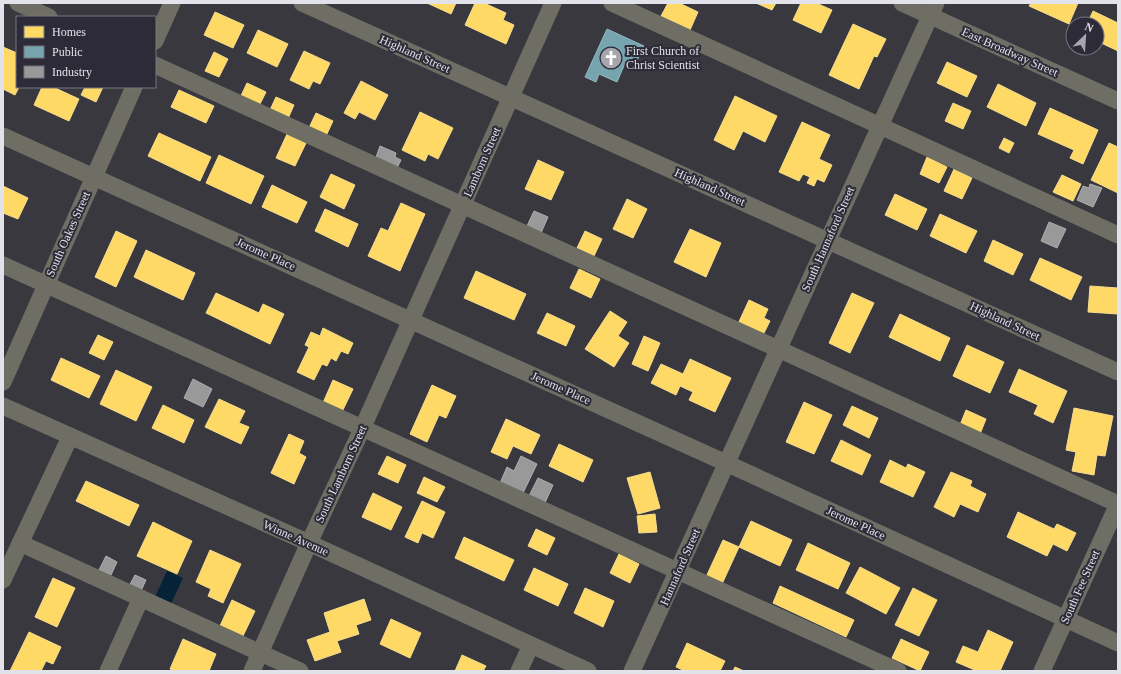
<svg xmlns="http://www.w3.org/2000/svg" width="1121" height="674" font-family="Georgia,serif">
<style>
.water{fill:#062237}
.homes{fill:#ffd966;stroke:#f6dc8e}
.public{fill:#76a5af;stroke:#96b7c1}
.industry{fill:#999;stroke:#afafb1}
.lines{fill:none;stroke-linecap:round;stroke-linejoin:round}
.minor{stroke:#6e6e65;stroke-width:17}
.labels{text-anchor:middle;stroke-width:4;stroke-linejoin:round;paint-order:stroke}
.poi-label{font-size:12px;fill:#e2e2ea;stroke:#2c2b37;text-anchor:start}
.street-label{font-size:12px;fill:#e2e2ea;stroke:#2c2b37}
</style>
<rect width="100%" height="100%" fill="#39383f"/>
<path class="water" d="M167 571 183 578 171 604 155 597Z"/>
<g class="homes">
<path d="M427 3H456L451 14Z"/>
<path d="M475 3H484L506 13 503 20 514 25 506 44 465 25Z"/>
<path d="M668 3H679L698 12 690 30 661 16Z"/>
<path d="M756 3H776L772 10Z"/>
<path d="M801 3H816L832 10 821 33 793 20Z"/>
<path d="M1031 3H1078L1069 24 1029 6Z"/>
<path d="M1093 11 1118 23V51L1097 41V24H1087Z"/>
<path d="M215 12 244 25 233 48 204 35Z"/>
<path d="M853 24 886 39 877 57 874 56 859 89 829 75Z"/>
<path d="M258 30 288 44 277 67 247 53Z"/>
<path d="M3 47 17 53V87H19L15 95 3 89Z"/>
<path d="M304 51 330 63 320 84 313 81 309 89 290 80Z"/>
<path d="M214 52 228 59 219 77 205 71Z"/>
<path d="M947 62 977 76 967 97 937 83Z"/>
<path d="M361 81 388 95 375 120 359 112 355 119 344 113Z"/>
<path d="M247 83 266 92 258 108 239 100Z"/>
<path d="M998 84 1036 103 1026 126 987 107Z"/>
<path d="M42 87H53L79 99 69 121 34 105Z"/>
<path d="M85 87H103L96 102 81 95Z"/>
<path d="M179 90 214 106 206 123 171 107Z"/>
<path d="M735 96 777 116 765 142 743 131 734 150 714 140Z"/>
<path d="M276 97 294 105 287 121 269 112Z"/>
<path d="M953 103 971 111 963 129 945 121Z"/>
<path d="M1050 108 1098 130 1083 164 1070 158 1074 150 1038 134Z"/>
<path d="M420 112 453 128 438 159 428 154 425 161 402 150Z"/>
<path d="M316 113 333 121 325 138 308 130Z"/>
<path d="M802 122 830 135 819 159 832 165 824 182 817 179 814 186 807 183 810 177 803 174 799 181 779 172Z"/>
<path d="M159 133 211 157 200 181 148 156Z"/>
<path d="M287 134 306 143 295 166 276 158Z"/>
<path d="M1004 138 1014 143 1009 153 999 148Z"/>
<path d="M1109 143 1118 147V193L1091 180Z"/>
<path d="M219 155 264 176 251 204 206 183Z"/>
<path d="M927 157 947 167 939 183 920 174Z"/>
<path d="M538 160 564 172 551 200 525 189Z"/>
<path d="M954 169 972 178 962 199 944 191Z"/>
<path d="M331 174 355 185 344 209 320 197Z"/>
<path d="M1062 175 1081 184 1073 201 1053 192Z"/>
<path d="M272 185 307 202 297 223 262 207Z"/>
<path d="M3 186 28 198 18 219 3 213Z"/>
<path d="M895 194 927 209 917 230 885 215Z"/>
<path d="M627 199 647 209 633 238 613 229Z"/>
<path d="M401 203 425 214 400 271 368 256 381 228 388 231Z"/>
<path d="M325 209 358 224 348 247 315 231Z"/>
<path d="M940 214 977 231 966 253 930 236Z"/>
<path d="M690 229 721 243 706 277 674 262Z"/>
<path d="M116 231 137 241 116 287 95 277Z"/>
<path d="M585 231 602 239 594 256 577 248Z"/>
<path d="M993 240 1023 254 1013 275 984 261Z"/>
<path d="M146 250 195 273 183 300 134 277Z"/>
<path d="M1040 258 1082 277 1071 300 1030 280Z"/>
<path d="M579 269 600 279 591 298 570 288Z"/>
<path d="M476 271 526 294 514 320 464 298Z"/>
<path d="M1090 286 1118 288V314L1088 312Z"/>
<path d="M216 293 259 313 263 304 284 314 270 344 206 313Z"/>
<path d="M852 293 874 303 850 353 829 343Z"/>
<path d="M749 300 768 309 764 318 770 321 762 337 737 326Z"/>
<path d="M610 311 627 322 618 336 629 343 614 367 585 349Z"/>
<path d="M547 313 575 326 566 346 537 333Z"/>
<path d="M900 314 950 338 940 361 889 337Z"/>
<path d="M323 328 353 343 348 354 341 351 336 361 331 358 327 366 322 364 314 380 297 372 309 347 305 345 311 332 320 336Z"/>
<path d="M98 335 113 342 104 360 89 353Z"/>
<path d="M644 336 660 343 648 371 632 364Z"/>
<path d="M967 345 1004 362 990 393 953 376Z"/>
<path d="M61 358 100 376 89 398 51 380Z"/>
<path d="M690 359 731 378 715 412 689 400 693 392 680 386 676 395 651 383 661 364 683 374Z"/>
<path d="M1019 369 1067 391 1053 423 1034 414 1038 405 1009 392Z"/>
<path d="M116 370 152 387 136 421 100 404Z"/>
<path d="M333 380 353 389 341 414 322 405Z"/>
<path d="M432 385 456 396 446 418 439 415 427 442 410 434Z"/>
<path d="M219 399 245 411 239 423 249 427 241 444 205 427Z"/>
<path d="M804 402 832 415 814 454 786 442Z"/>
<path d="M163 405 194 420 184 443 152 428Z"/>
<path d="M852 406 878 418 869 438 843 425Z"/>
<path d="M1074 408 1113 416 1105 456 1097 455 1094 475 1072 471 1076 452 1066 450Z"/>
<path d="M966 410 986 419 980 434 960 425Z"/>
<path d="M506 419 540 435 531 454 513 446 507 459 491 452Z"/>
<path d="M289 434 304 441 299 453 306 457 294 484 271 473Z"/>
<path d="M841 440 871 455 862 475 831 461Z"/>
<path d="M559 444 593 460 583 482 549 466Z"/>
<path d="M387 456 406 465 398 483 378 474Z"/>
<path d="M890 460 906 468 908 464 925 472 913 497 880 482Z"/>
<path d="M650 472 660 508 638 514 627 478Z"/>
<path d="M951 472 972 481 970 486 986 494 978 512 960 504 954 517 934 507Z"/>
<path d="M424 477 445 487 437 502 417 493Z"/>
<path d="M86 481 139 505 129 526 76 501Z"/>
<path d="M373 493 402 507 391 530 362 517Z"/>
<path d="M422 501 445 512 433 538 422 533 418 543 405 537Z"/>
<path d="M1018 512 1054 529 1057 524 1076 533 1067 551 1053 544 1047 556 1007 537Z"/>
<path d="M655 514 657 532 639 533 637 516Z"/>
<path d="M751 521 792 540 780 566 739 547 722 584 706 577 723 540 739 547Z"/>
<path d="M153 522 192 541 177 574 137 556Z"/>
<path d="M536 529 555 538 547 555 528 546Z"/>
<path d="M464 537 514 560 504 581 455 558Z"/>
<path d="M808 543 850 563 838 589 796 570Z"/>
<path d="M210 550 241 564 223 603 208 596 211 589 196 582Z"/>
<path d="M619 554 639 564 630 583 610 573Z"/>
<path d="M860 567 900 588 886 614 846 593Z"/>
<path d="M534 568 568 584 558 606 524 590Z"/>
<path d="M53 578 75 588 57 627 35 617Z"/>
<path d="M780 586 854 620 846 637 773 603Z"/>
<path d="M585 588 614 601 603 627 574 613Z"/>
<path d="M913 588 937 600 919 636 895 625Z"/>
<path d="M364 599 371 620 356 625 359 634 337 641 341 652 315 661 307 640 330 632 324 613Z"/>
<path d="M232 600 255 611 242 638 219 628Z"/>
<path d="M391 619 421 633 410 658 380 644Z"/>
<path d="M988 630 1013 642 1000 671H977L956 662 963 646 978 652Z"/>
<path d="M29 632 61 647 53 664 46 661 41 671H10Z"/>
<path d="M183 639 216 654 209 671H174L170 669Z"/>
<path d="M901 639 929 652 920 671 892 658Z"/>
<path d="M687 643 725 661 720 671H685L676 667Z"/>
<path d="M462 655 486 666 483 671H455Z"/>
<path d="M735 667 744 671H733Z"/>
</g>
<path class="public" d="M607 29 644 46 635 65 626 61 617 82 599 74 596 82 585 77Z"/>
<g class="industry">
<path d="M380 146 396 153 395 157 401 160 396 170 375 160Z"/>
<path d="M1090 184 1102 188 1093 207 1077 200 1083 186 1089 188Z"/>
<path d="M534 211 548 217 541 233 527 226Z"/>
<path d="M1049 222 1066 229 1057 248 1041 241Z"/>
<path d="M193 379 212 389 203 407 184 398Z"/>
<path d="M521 456 537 464 523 493 500 483 507 467 514 471Z"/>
<path d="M538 478 553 485 544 505 528 498Z"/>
<path d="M106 556 117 562 111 575 99 570Z"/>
<path d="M135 575 146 580 140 593 128 588Z"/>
</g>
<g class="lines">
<g class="minor">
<path d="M18 3 49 17"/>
<path d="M302 3 1118 372"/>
<path d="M612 3 1118 235"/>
<path d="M902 3 1118 101"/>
<path d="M155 41 172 3"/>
<path d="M155 65 1118 504"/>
<path d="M3 136 726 463 1118 643"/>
<path d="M3 265 898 671"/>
<path d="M3 382 134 87"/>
<path d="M3 406 309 543 588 671"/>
<path d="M20 543 300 671"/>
<path d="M3 580 70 437"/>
<path d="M108 671 141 598"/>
<path d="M252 671 309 543 362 429 553 3"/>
<path d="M519 671 531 645"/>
<path d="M632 671 936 3"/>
<path d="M1042 671 1118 504"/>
</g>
</g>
<defs>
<g id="church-disc" transform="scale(1.15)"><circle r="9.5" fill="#a7a6ae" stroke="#2c2b37"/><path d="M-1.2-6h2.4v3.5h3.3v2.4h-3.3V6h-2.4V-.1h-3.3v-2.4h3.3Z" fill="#fff"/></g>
</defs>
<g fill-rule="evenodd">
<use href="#church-disc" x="611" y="58"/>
</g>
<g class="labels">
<g class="poi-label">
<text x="626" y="55">First Church of<tspan x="626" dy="14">Christ Scientist</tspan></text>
</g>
<g class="street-label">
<text transform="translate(1010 52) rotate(24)" y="4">East Broadway Street</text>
<text transform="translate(415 54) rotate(24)" y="4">Highland Street</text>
<text transform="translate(482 162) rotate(-66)" y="4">Lamborn Street</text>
<text transform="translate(710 187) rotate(24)" y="4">Highland Street</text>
<text transform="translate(68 234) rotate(-66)" y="4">South Oakes Street</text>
<text transform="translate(828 239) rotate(-66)" y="4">South Hannaford Street</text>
<text transform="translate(266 254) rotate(24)" y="4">Jerome Place</text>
<text transform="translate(1005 321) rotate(25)" y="4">Highland Street</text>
<text transform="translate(561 388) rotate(24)" y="4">Jerome Place</text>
<text transform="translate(341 474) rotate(-65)" y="4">South Lamborn Street</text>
<text transform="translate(856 523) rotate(25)" y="4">Jerome Place</text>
<text transform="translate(296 538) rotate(24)" y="4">Winne Avenue</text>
<text transform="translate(680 567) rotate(-66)" y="4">Hannaford Street</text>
<text transform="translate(1080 587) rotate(-66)" y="4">South Fee Street</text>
</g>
</g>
<rect width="1121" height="674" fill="none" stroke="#e2e2ea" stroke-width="8"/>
<rect x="16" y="16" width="140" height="72" fill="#2c2b37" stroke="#75747f"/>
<rect x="24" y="26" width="20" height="12" fill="#ffd966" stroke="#75747f"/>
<text x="52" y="36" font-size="12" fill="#e2e2ea">Homes</text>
<rect x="24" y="46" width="20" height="12" fill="#76a5af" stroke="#75747f"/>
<text x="52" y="56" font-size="12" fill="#e2e2ea">Public</text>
<rect x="24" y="66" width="20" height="12" fill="#999999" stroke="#75747f"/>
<text x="52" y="76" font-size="12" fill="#e2e2ea">Industry</text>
<g transform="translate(1085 36) rotate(25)"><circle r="19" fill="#2c2b37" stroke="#75747f"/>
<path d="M0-3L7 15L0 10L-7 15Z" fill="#a7a6ae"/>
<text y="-6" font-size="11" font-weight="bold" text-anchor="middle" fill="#e2e2ea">N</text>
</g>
</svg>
